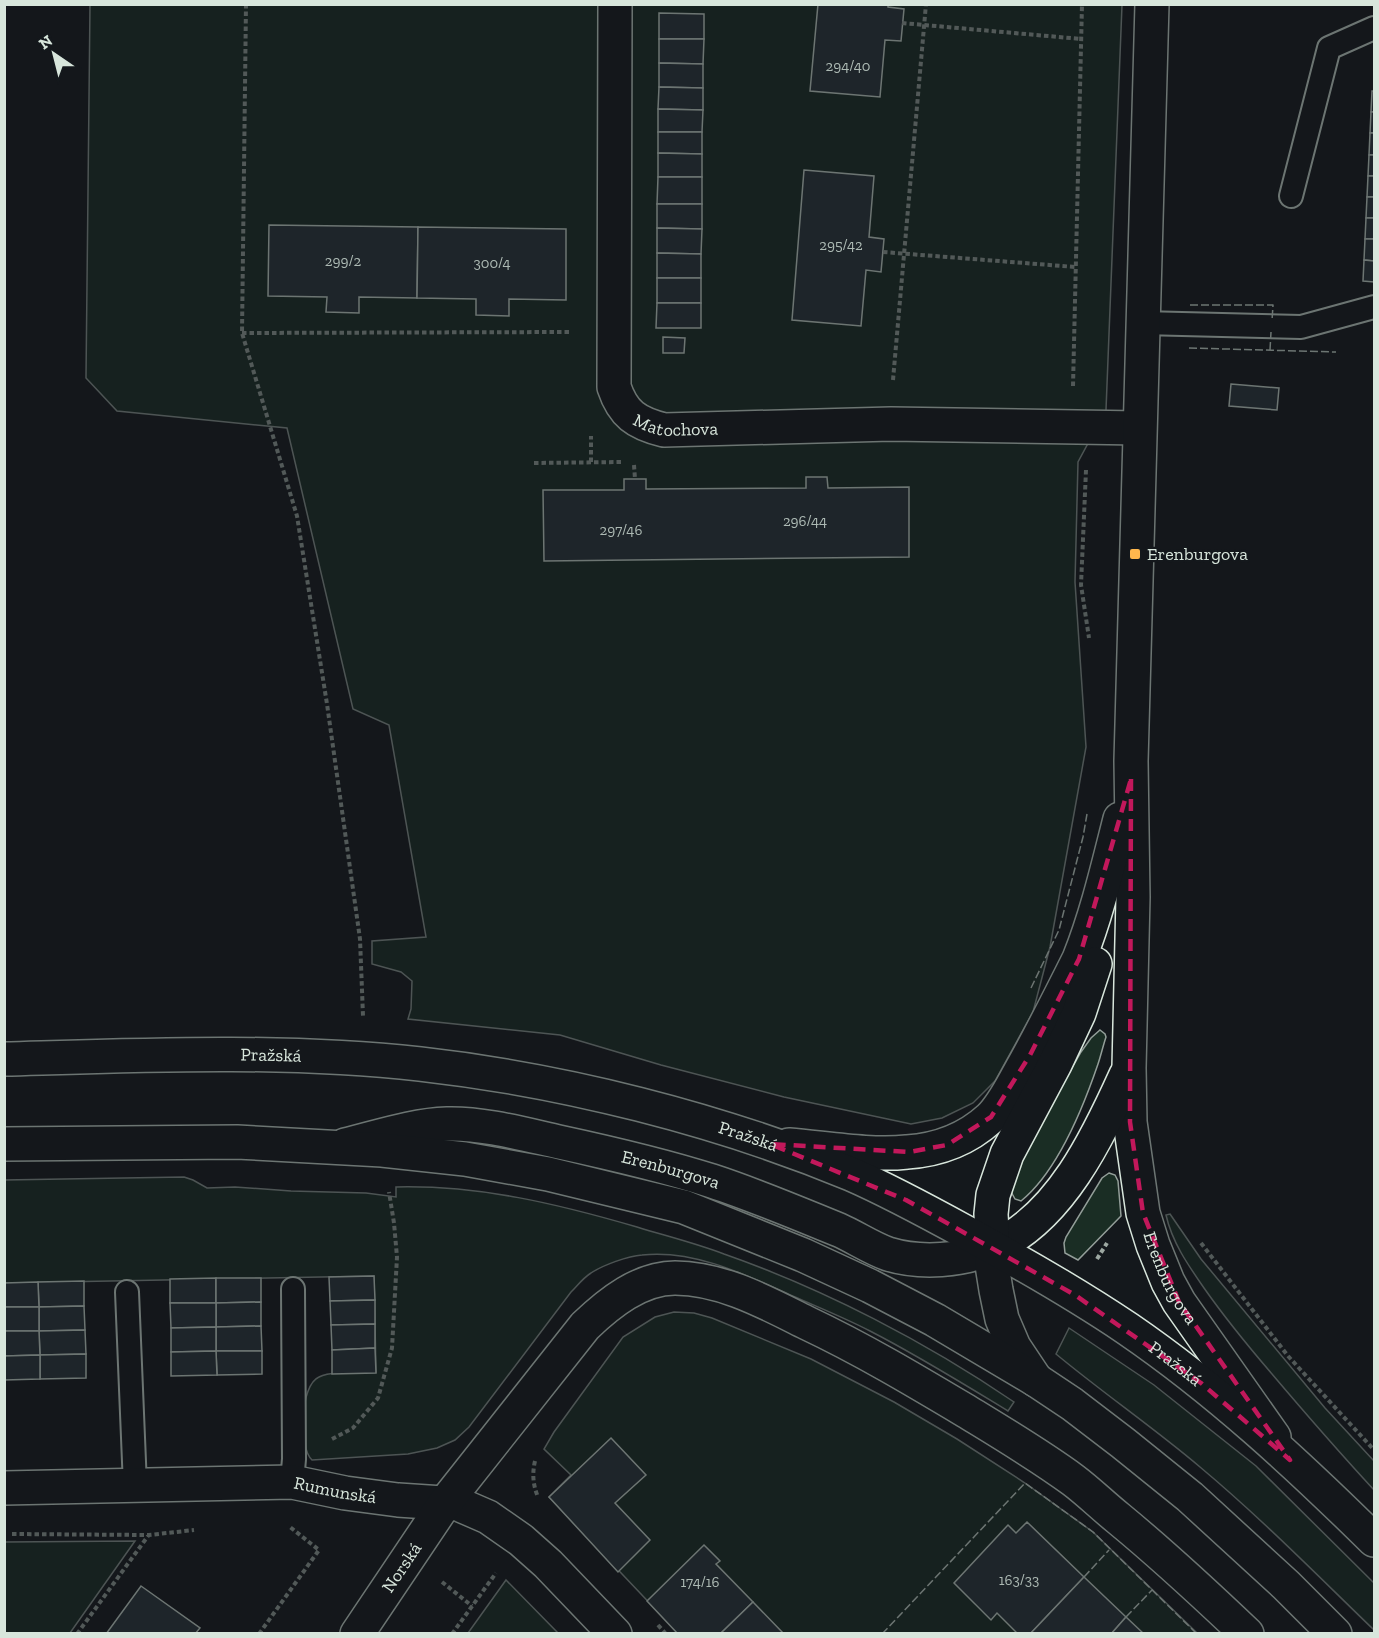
<svg xmlns="http://www.w3.org/2000/svg" width="1379" height="1638" font-family="'Zilla Slab',serif">
<style>
.green{fill:#1a2d24;stroke:#939e99;stroke-width:1.5}
.building{fill:#2c363c;stroke:#d8e6dc;stroke-width:1.5}
.lines{fill:none;stroke-linecap:round;stroke-linejoin:round}
.lane-casing{stroke:#d8e6dc;stroke-width:26}
.street-casing{stroke:#d8e6dc;stroke-width:36}
.primary-casing{stroke:#d8e6dc;stroke-width:36}
.path{stroke:#9da8a2;stroke-width:4;stroke-dasharray:4.5 3;stroke-linecap:butt}
.lane{stroke:#14181c;stroke-width:22}
.street{stroke:#14181c;stroke-width:33}
.primary{stroke:#14181c;stroke-width:33}
.fence{stroke:#d8e6dc;stroke-width:1.5;stroke-dasharray:8 3;stroke-linecap:butt}
.marked{fill:none;stroke:#c2185b;stroke-width:4.5;stroke-dasharray:12 8;stroke-linejoin:round}
.poi-dot{fill:#ffb74d;stroke:#14181c;stroke-width:2}
.labels{text-anchor:middle;stroke-width:4.5;stroke-linejoin:round;paint-order:stroke}
.number-label{font-size:15px;fill:#adbab4}
.street-label{font-size:18px;fill:#d8e6dc;stroke:#14181c}
.poi-label{font-size:18px;fill:#d8e6dc;stroke:#14181c;text-anchor:start}
</style>
<rect width="100%" height="100%" fill="#14181c"/>
<g class="green">
<path d="M90 5H1122L1106 410 1078 462 1075 582 1086 747 1050 947 1033 1012 995 1081 973 1103 942 1118 911 1124 784 1097 661 1065 560 1035 408 1019 411 1009 412 981 401 972 372 964V941L426 937 389 725 353 709 287 428 117 411 86 378Z"/>
<path d="M1100 1030 1105 1034 1106 1037C1103 1046 1101 1055 1098 1064 1083 1108 1057 1172 1021 1201L1015 1199 1010 1190 1012 1182 1033 1137 1081 1052 1091 1038Z"/>
<path d="M1109 1173 1115 1175 1118 1181 1121 1216 1078 1260 1065 1253 1064 1243 1066 1237 1102 1178Z"/>
<path d="M184 1177 193 1180 207 1188 235 1187 291 1191 366 1193 396 1197V1187C480 1185 558 1204 637 1227 666 1236 695 1243 724 1254 824 1289 926 1342 1014 1402L1008 1411C962 1383 917 1355 870 1331 845 1318 820 1308 795 1297 748 1276 695 1249 642 1255 628 1256 603 1265 591 1273 583 1278 577 1286 571 1292L469 1427 455 1440 437 1448 408 1454 312 1460C298 1447 300 1385 319 1377 333 1370 360 1373 376 1372L374 1276 5 1283 4 1180Z"/>
<path d="M1170 1214 1201 1259 1325 1408 1374 1461V1490C1339 1452 1305 1413 1272 1374 1248 1346 1225 1318 1204 1288 1188 1265 1172 1242 1166 1215Z"/>
<path d="M674 1312 694 1313 712 1318 811 1359 894 1402 957 1439 1025 1483 1093 1532 1197 1633H678L549 1497 571 1475 544 1449 554 1432 623 1337 655 1317Z"/>
<path d="M1069 1328 1154 1385 1256 1466 1374 1583V1630C1317 1575 1261 1518 1200 1467 1154 1428 1103 1393 1056 1354Z"/>
<path d="M135 1541 70 1633H5V1542Z"/>
<path d="M506 1580 558 1633H468Z"/>
</g>
<g class="building">
<path d="M818 4H888V7L904 9 901 41 885 40 880 97 810 91Z"/>
<path d="M659 13 704 14V39H659Z"/>
<path d="M659 39H704L703 64 659 63Z"/>
<path d="M659 63 703 64V88L659 87Z"/>
<path d="M659 87 703 88V110L658 109Z"/>
<path d="M1372 91H1374V112H1371Z"/>
<path d="M658 109 703 110 702 132H658Z"/>
<path d="M1371 112H1374V133H1370Z"/>
<path d="M658 132H702V154L658 153Z"/>
<path d="M1370 133H1374V155H1369Z"/>
<path d="M658 153 702 154V177H658Z"/>
<path d="M1369 155H1374V176H1368Z"/>
<path d="M804 170 874 176 869 237 884 239 881 272 866 270 861 326 792 320Z"/>
<path d="M1368 176H1374V197H1367Z"/>
<path d="M658 177H702V204H657Z"/>
<path d="M1367 197H1374V218H1366Z"/>
<path d="M657 204H702V229L657 228Z"/>
<path d="M1366 218H1374V239H1365Z"/>
<path d="M269 225 418 227 417 298 359 297V313L326 312 327 297 268 296Z"/>
<path d="M418 227 566 229V300L509 299V316L476 315V299L417 298Z"/>
<path d="M657 228 702 229 701 254 657 253Z"/>
<path d="M1365 239H1374V261L1364 260Z"/>
<path d="M657 253 701 254V278H657Z"/>
<path d="M1364 260 1374 261V282L1363 281Z"/>
<rect x="657" y="278" width="44" height="25"/>
<path d="M657 303H701V328H656Z"/>
<path d="M663 337 685 338 684 353H663Z"/>
<path d="M1231 384 1279 388 1277 410 1229 406Z"/>
<path d="M806 477H827L828 488 909 487V557L544 561 543 490H624V479H646V489L806 488Z"/>
<path d="M374 1276 375 1300 330 1301 329 1277Z"/>
<path d="M216 1278V1303H170V1279Z"/>
<path d="M216 1278H261V1302L216 1303Z"/>
<path d="M84 1281V1306L39 1307 38 1282Z"/>
<path d="M38 1282 39 1307H4V1283Z"/>
<path d="M375 1300V1324L331 1325 330 1301Z"/>
<path d="M261 1302V1326L216 1327V1303Z"/>
<path d="M170 1303H216V1327L171 1328Z"/>
<path d="M84 1306 85 1330 39 1331V1307Z"/>
<rect x="4" y="1307" width="35" height="24"/>
<path d="M375 1324V1348L332 1350 331 1325Z"/>
<path d="M261 1326 262 1351H216V1327Z"/>
<path d="M216 1327V1351L171 1352V1328Z"/>
<path d="M85 1330 86 1354 40 1355 39 1331Z"/>
<path d="M4 1331H39L40 1355 4 1356Z"/>
<path d="M375 1348 376 1373 332 1374V1350Z"/>
<path d="M216 1351H262V1374L217 1375Z"/>
<path d="M216 1351 217 1375 171 1376V1352Z"/>
<path d="M86 1354V1378L40 1379V1355Z"/>
<path d="M40 1355V1379L4 1380V1356Z"/>
<path d="M611 1438 646 1475 615 1503 650 1540 618 1572 549 1497Z"/>
<path d="M1027 1522 1084 1577 1030 1634H1018L997 1613 991 1620 954 1583 1008 1525 1016 1533Z"/>
<path d="M704 1545 720 1561 716 1564 753 1602 720 1634H678L647 1601Z"/>
<path d="M1084 1577 1126 1617 1111 1634H1030Z"/>
<path d="M141 1586 200 1628 195 1634H106Z"/>
<path d="M753 1602 784 1634H720Z"/>
<path d="M1126 1617 1144 1634H1111Z"/>
</g>
<g class="lines">
<g class="lane-casing">
<g id="lane">
<path d="M1291 196 1329 48 1374 28"/>
<path d="M1142 323 1301 327 1374 307"/>
<path d="M127 1292 135 1486"/>
<path d="M292 1482 294 1459 293 1289"/>
</g>
</g>
<g class="street-casing">
<g id="street">
<path id="s1" d="M615 4 614 387C623 414 636 423 664 430L891 424 1139 428"/>
<path id="s2" d="M1152 4 1131 761 1133 897 1129 1068 1130 1122 1143 1213 1153 1245 1168 1282 1179 1302 1274 1437"/>
<path id="s3" d="M345 1145C378 1137 413 1125 447 1124 483 1123 523 1134 559 1142 610 1153 662 1165 712 1181 755 1195 797 1213 839 1230 855 1237 871 1248 888 1254 921 1264 962 1261 994 1247 1060 1218 1098 1137 1126 1075"/>
<path d="M789 1145C826 1148 871 1156 907 1152 938 1150 967 1139 990 1118 1003 1105 1011 1088 1020 1072 1041 1035 1060 997 1079 959 1097 914 1108 866 1120 819"/>
<path d="M1036 1380 1014 1347 1002 1319 996 1290 992 1265 993 1248 991 1214 993 1195 1007 1154 1055 1064 1079 1013 1095 964"/>
<path id="s4" d="M4 1488 292 1482 345 1493 398 1500 458 1504 488 1517 521 1540 548 1564 615 1634"/>
<path id="s5" d="M357 1634 445 1503 585 1326C609 1303 640 1278 675 1278 722 1278 767 1303 807 1323 862 1349 914 1380 966 1411 1002 1433 1039 1455 1073 1480 1089 1492 1103 1506 1118 1518 1163 1555 1205 1594 1247 1634"/>
</g>
</g>
<g class="primary-casing">
<g id="primary">
<path id="s6" d="M4 1059C144 1055 281 1049 420 1064 563 1080 718 1119 851 1174 897 1194 941 1219 985 1243 1034 1270 1082 1298 1128 1329 1217 1390 1297 1464 1374 1540"/>
<path d="M4 1144 237 1142 382 1150 465 1159 548 1174 684 1207 803 1255 870 1286 935 1320 1036 1380 1072 1404 1123 1443 1190 1497 1286 1585 1335 1634"/>
</g>
</g>
<g class="path">
<path d="M246 4 242 333 297 516 327 704 360 939 363 1016"/>
<path d="M902 23 1081 39"/>
<path d="M883 252 1075 267"/>
<path d="M242 333 571 332"/>
<path d="M893 380 926 4"/>
<path d="M1073 386 1082 4"/>
<path d="M591 462V436"/>
<path d="M534 463 623 462"/>
<path d="M634 465 635 479"/>
<path d="M1086 470 1081 585 1089 638"/>
<path d="M1201 1243 1288 1356 1374 1450"/>
<path d="M1097 1259 1107 1243"/>
<path d="M332 1439 353 1428 378 1398 392 1348 397 1257 394 1223 389 1192"/>
<path d="M535 1461C532 1474 533 1485 538 1497"/>
<path d="M12 1534 149 1535 194 1530"/>
<path d="M442 1582 472 1606"/>
<path d="M658 1625 666 1634"/>
<path d="M77 1634 148 1536"/>
<path d="M259 1634 319 1550 290 1527"/>
<path d="M452 1634 496 1573"/>
</g>
<use href="#lane" class="lane"/>
<use href="#street" class="street"/>
<use href="#primary" class="primary"/>
<g class="fence">
<path d="M1190 305H1273L1272 321"/>
<path d="M1189 348 1336 352"/>
<path d="M1270 350 1271 332"/>
<path d="M1031 988 1059 930 1083 837 1087 814"/>
<path d="M1084 1577 1109 1550"/>
<path d="M1126 1617 1152 1590"/>
<path d="M882 1634 1025 1483 1093 1532 1197 1634"/>
</g>
</g>
<path d="M0 0H1379V1638H0ZM1131 779 1130 1122 1143 1213 1179 1302 1290 1460 1201 1383 1075 1295 906 1200 770 1144 909 1152 947 1145 991 1117 1030 1055 1079 959Z" fill="#14181c" fill-opacity=".55" fill-rule="evenodd"/>
<path class="marked" d="M1131 779 1130 1122 1143 1213 1179 1302 1290 1460 1201 1383 1075 1295 906 1200 770 1144 909 1152 947 1145 991 1117 1030 1055 1079 959Z"/>
<rect class="poi-dot" x="1129" y="548" width="12" height="12" rx="3"/>
<g class="labels">
<g class="number-label">
<text x="848" y="71">294/40</text>
<text x="841" y="250">295/42</text>
<text x="343" y="266">299/2</text>
<text x="492" y="268">300/4</text>
<text x="805" y="526">296/44</text>
<text x="621" y="535">297/46</text>
<text x="1019" y="1585">163/33</text>
<text x="700" y="1587">174/16</text>
</g>
<g class="street-label">
<text dy="6" stroke="none"><textPath href="#s1" startOffset="464">Matochova</textPath></text>
<text dy="6" stroke="none"><textPath href="#s6" startOffset="267">Pražská</textPath></text>
<text dy="6" stroke="none"><textPath href="#s6" startOffset="753">Pražská</textPath></text>
<text dy="6" stroke="none"><textPath href="#s3" startOffset="333">Erenburgova</textPath></text>
<text dy="6" stroke="none"><textPath href="#s2" startOffset="1281">Erenburgova</textPath></text>
<text dy="6" stroke="none"><textPath href="#s6" startOffset="1239">Pražská</textPath></text>
<text dy="6" stroke="none"><textPath href="#s4" startOffset="332">Rumunská</textPath></text>
<text dy="6" stroke="none"><textPath href="#s5" startOffset="80">Norská</textPath></text>
</g>
<g class="poi-label">
<text x="1147" y="560">Erenburgova</text>
</g>
</g>
<rect width="1379" height="1638" fill="none" stroke="#d8e6dc" stroke-width="12"/>
<g transform="translate(54 54) rotate(325)" stroke="#14181c" stroke-width="4.5" paint-order="stroke">
<path d="M0-4.5L10 22L0 15L-10 22Z" fill="#d8e6dc"/>
<text y="-9" font-size="16" font-weight="bold" text-anchor="middle" fill="#d8e6dc">N</text>
</g>
</svg>
